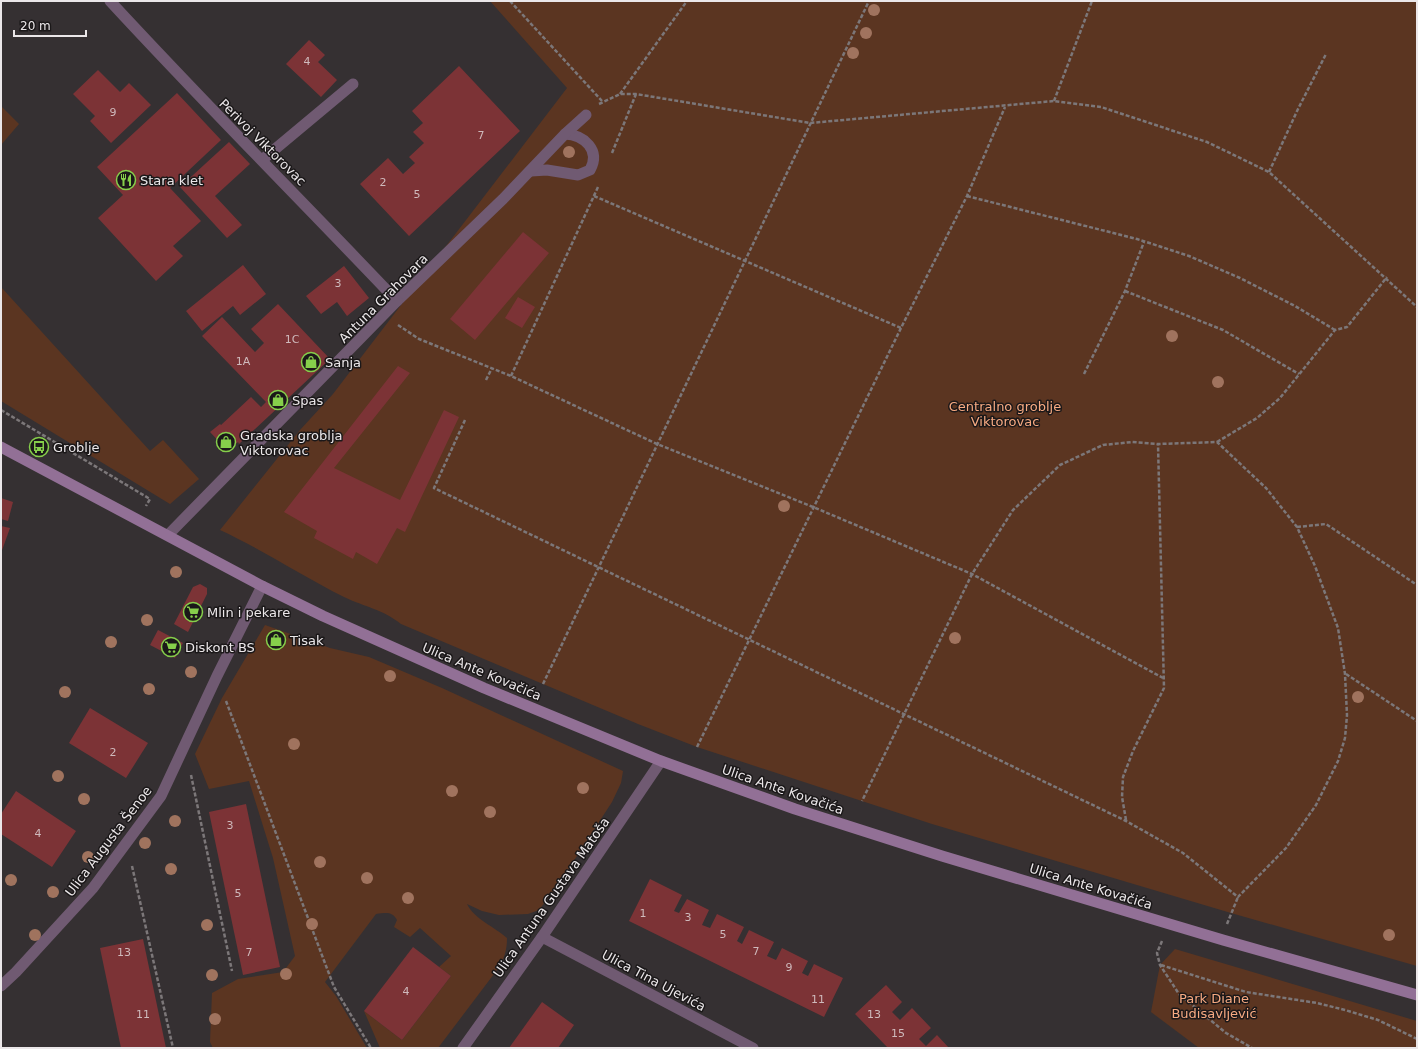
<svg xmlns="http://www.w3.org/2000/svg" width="1418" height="1049" font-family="'DejaVu Sans',sans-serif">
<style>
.green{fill:#5b3521}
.building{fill:#7c3336}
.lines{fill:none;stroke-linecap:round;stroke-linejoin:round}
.path{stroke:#7c7779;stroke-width:2.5;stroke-dasharray:4 2;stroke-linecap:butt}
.service{stroke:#705a72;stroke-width:11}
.minor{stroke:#705a72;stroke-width:11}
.secondary{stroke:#927096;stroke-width:11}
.tree{fill:#a0735e}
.labels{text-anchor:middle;stroke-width:3;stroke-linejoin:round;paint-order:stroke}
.number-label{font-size:11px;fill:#cfbabc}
.street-label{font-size:13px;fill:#ebe7e9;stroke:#1b1819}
.poi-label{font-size:13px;fill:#ebe7e9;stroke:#1b1819;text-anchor:start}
.park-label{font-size:13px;fill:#f7aa82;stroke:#1b1819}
</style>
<rect width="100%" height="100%" fill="#353032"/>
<g class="green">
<path d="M490 1H1417V966L1231 913 932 824 697 747 638 724 401 624C382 609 365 607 344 597 302 576 263 550 220 530L300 430 333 394 567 88Z"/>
<path d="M1 106 19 124 1 145Z"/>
<path d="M1 287 150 451 163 440 199 479 170 504 1 401Z"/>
<path d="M265 625 330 648 369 657 442 688 623 771 621 783 612 802 560 882 539 910 528 914 499 915 482 911 467 904C474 919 495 927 507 938 507 951 504 959 497 970L438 1048H380L364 1011 402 1040 451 976 439 967 451 956 420 928 410 937 394 927 397 920C392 911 386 913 376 914L325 982 336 996 367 1048H213L210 1042 212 993 238 979 283 972 295 956 273 858 249 781 209 789 195 754 222 698Z"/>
<path d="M1175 949 1417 1021V1048H1199L1151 1012 1160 965Z"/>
</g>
<g class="building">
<path d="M309 40 325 55 318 62 337 80 321 97 286 64Z"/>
<path d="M459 66 520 131 409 236 360 184 388 158 403 174 415 163 409 157 424 143 413 132 423 123 412 111Z"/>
<path d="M98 70 120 92 129 83 151 105 111 143 90 121 95 116 73 94Z"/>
<path d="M177 93 221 140 170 188 201 221 173 246 183 256 156 281 98 218 123 195 97 167Z"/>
<path d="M229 142 250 164 215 196 242 225 227 238 180 187Z"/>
<path d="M523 232 549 253 475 340 450 319Z"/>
<path d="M243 265 266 294 240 315 233 306 202 331 186 311Z"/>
<path d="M344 266 369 298 347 316 337 302 321 314 306 296Z"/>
<path d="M518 297 535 307 522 328 505 318Z"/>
<path d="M278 304 330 359 239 444 238 442 228 451 210 432 220 424 221 425 251 397 261 407 266 402 202 336 222 317 255 352 264 343 251 329Z"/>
<path d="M398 366 410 373 334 468 400 500 444 410 459 417 405 532 397 528 377 564 356 552 353 559 314 538 317 531 284 512Z"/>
<path d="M1 498 13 502 8 521 1 519Z"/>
<path d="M1 526 10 528 1 553Z"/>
<path d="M200 584 207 588V594L188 632 174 624 193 587Z"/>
<path d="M158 630 183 643 175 658 150 645Z"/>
<path d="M90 708 148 743 126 778 69 743Z"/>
<path d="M16 791 76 831 52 867 1 834V814Z"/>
<path d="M246 804 280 967 243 975 209 812Z"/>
<path d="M650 879 682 895 674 911 679 913 687 899 709 910 702 925 710 928 717 914 744 927 737 941 742 944 749 930 774 942 767 956 776 960 782 948 808 961 802 973 808 976 814 964 843 978 824 1017 629 921Z"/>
<path d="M143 939 166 1048H121L100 948Z"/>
<path d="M413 947 451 976 402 1040 364 1011Z"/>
<path d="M886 985 902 1002 892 1012 900 1020 912 1008 931 1028 919 1039 926 1046 937 1035 949 1048H888L855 1014Z"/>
<path d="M542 1002 574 1025 558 1048H509Z"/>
</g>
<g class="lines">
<g class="path">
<path d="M510 1 602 101"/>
<path d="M620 94 687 1"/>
<path d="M1054 101 1092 1"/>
<path d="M599 104 620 94H636L810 123 1054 101 1101 107 1207 142 1269 172 1417 307"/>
<path d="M612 153 636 94"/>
<path d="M1269 172 1298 109 1326 54"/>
<path d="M594 196 901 328"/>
<path d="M967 196 1137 239 1189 256 1240 278 1295 306 1335 330"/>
<path d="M1125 291 1223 330 1299 374"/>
<path d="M398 325 419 339 511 376 657 444 813 507 972 574 1163 678"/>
<path d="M1084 374 1125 291 1144 242"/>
<path d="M511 376 598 187"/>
<path d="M486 380 492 368"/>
<path d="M1 410 150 499 146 506"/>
<path d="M465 420 434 488 1126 821 1183 853 1238 897 1286 848 1316 805 1338 761 1345 738 1347 715 1345 674 1338 628 1315 566 1297 527 1266 488 1217 442 1158 444 1132 442 1103 445 1060 465 1013 510 972 574 862 801"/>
<path d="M1217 442 1257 418 1280 398 1335 330 1347 327 1387 277"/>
<path d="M1297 527 1326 524 1417 585"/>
<path d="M1346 674 1417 721"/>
<path d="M543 684 869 1"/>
<path d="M226 701 334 987 371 1048"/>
<path d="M697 747 901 328 967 196 1005 107"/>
<path d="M191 775 232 971"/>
<path d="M1126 820 1122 797 1123 777 1133 751 1164 688 1158 444"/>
<path d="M132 866 173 1048"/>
<path d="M1227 924 1238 897"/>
<path d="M1162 941 1157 953 1160 965 1179 994 1226 1033 1252 1048"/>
<path d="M1161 965 1246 992 1317 1003 1345 1010 1378 1020 1417 1039"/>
</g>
<g class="service">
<path d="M262 160 353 84"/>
<path d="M531 171 547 170 578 175 590 170C601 150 584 135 565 134"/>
<path d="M397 301 503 199 565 134 586 115"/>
</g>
<g class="minor">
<path d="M110 1C204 103 302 201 397 301L168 535"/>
<path d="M542 937 753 1048"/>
<path d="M1 986 16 972 93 888 161 796 217 676 262 586"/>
<path d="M463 1048 542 937 661 761"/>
</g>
<path class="secondary" d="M1 447 262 586 323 616 484 688 661 761 795 809 942 856 1223 940 1417 995"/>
</g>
<g class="tree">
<circle cx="874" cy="10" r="6"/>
<circle cx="866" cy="33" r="6"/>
<circle cx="853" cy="53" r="6"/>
<circle cx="569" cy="152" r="6"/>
<circle cx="1172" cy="336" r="6"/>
<circle cx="1218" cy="382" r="6"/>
<circle cx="784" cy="506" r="6"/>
<circle cx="176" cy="572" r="6"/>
<circle cx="147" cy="620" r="6"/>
<circle cx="955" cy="638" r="6"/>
<circle cx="111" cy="642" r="6"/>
<circle cx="191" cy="672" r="6"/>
<circle cx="390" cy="676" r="6"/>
<circle cx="149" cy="689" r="6"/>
<circle cx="65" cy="692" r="6"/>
<circle cx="1358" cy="697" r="6"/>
<circle cx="294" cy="744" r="6"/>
<circle cx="58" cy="776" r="6"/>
<circle cx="583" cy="788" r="6"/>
<circle cx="452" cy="791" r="6"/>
<circle cx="84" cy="799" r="6"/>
<circle cx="490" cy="812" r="6"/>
<circle cx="175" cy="821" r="6"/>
<circle cx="145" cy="843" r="6"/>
<circle cx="88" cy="857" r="6"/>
<circle cx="320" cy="862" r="6"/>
<circle cx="171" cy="869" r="6"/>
<circle cx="367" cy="878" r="6"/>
<circle cx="11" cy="880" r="6"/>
<circle cx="53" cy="892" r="6"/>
<circle cx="408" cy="898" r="6"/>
<circle cx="312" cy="924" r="6"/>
<circle cx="207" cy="925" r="6"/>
<circle cx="35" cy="935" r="6"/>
<circle cx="1389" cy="935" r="6"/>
<circle cx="286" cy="974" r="6"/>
<circle cx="212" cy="975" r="6"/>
<circle cx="215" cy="1019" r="6"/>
</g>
<defs>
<g id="restaurant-ring" transform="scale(1)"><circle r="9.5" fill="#1b1819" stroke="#86cf4b" stroke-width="1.5"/><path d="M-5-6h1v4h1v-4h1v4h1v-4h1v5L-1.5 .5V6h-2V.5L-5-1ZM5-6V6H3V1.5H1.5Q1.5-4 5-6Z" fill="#86cf4b"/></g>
<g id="shop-ring" transform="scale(1)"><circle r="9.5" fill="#1b1819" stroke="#86cf4b" stroke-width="1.5"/><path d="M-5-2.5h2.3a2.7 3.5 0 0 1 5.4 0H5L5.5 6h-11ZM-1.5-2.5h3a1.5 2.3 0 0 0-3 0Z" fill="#86cf4b"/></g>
<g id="bus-ring" transform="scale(1)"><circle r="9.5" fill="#1b1819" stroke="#86cf4b" stroke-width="1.5"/><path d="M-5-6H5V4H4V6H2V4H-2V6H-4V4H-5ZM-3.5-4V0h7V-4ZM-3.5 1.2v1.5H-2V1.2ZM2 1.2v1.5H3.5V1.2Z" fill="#86cf4b"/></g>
<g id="supermarket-ring" transform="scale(1)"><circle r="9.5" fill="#1b1819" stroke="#86cf4b" stroke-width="1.5"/><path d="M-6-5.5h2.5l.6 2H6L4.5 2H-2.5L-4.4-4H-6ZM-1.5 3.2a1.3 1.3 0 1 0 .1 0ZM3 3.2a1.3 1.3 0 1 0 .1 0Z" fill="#86cf4b"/></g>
</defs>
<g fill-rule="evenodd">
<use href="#restaurant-ring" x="126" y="180"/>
<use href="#shop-ring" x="311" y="362"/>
<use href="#shop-ring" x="278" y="400"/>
<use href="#shop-ring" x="226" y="442"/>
<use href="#bus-ring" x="39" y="447"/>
<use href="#supermarket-ring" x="193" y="612"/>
<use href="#shop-ring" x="276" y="640"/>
<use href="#supermarket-ring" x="171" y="647"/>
</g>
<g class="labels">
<g class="number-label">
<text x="307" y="65">4</text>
<text x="113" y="116">9</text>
<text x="481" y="139">7</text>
<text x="383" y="186">2</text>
<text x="417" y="198">5</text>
<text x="338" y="287">3</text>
<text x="292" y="343">1C</text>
<text x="243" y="365">1A</text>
<text x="113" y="756">2</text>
<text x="230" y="829">3</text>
<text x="38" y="837">4</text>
<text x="238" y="897">5</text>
<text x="643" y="917">1</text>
<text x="688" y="921">3</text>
<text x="723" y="938">5</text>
<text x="756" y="955">7</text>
<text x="124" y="956">13</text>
<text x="249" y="956">7</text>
<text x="789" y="971">9</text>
<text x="406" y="995">4</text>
<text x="818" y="1003">11</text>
<text x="143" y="1018">11</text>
<text x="874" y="1018">13</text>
<text x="898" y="1037">15</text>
</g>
<g class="street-label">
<text transform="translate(263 142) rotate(45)" y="5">Perivoj Viktorovac</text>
<text transform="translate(383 298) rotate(-45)" y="5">Antuna Grahovara</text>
<text transform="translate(482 671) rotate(23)" y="5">Ulica Ante Kovačića</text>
<text transform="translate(783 789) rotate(19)" y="5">Ulica Ante Kovačića</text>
<text transform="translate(108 841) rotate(-53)" y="5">Ulica Augusta Šenoe</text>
<text transform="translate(1091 886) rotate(17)" y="5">Ulica Ante Kovačića</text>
<text transform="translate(551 897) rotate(-55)" y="5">Ulica Antuna Gustava Matoša</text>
<text transform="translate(654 980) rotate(28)" y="5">Ulica Tina Ujevića</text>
</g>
<g class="poi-label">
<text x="140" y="185">Stara klet</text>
<text x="325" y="367">Sanja</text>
<text x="292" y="405">Spas</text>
<text x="240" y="440">Gradska groblja<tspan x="240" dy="15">Viktorovac</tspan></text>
<text x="53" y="452">Groblje</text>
<text x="207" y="617">Mlin i pekare</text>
<text x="290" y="645">Tisak</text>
<text x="185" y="652">Diskont BS</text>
</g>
<g class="park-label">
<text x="1005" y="411">Centralno groblje<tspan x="1005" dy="15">Viktorovac</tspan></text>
<text x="1214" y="1003">Park Diane<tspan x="1214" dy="15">Budisavljević</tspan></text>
</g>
</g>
<rect width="1418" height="1049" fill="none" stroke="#ebe7e9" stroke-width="4"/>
<path d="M14 30v6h72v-6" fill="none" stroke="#ebe7e9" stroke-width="2"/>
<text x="20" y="30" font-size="12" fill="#ebe7e9" stroke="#1b1819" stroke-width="3" paint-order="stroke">20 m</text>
</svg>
